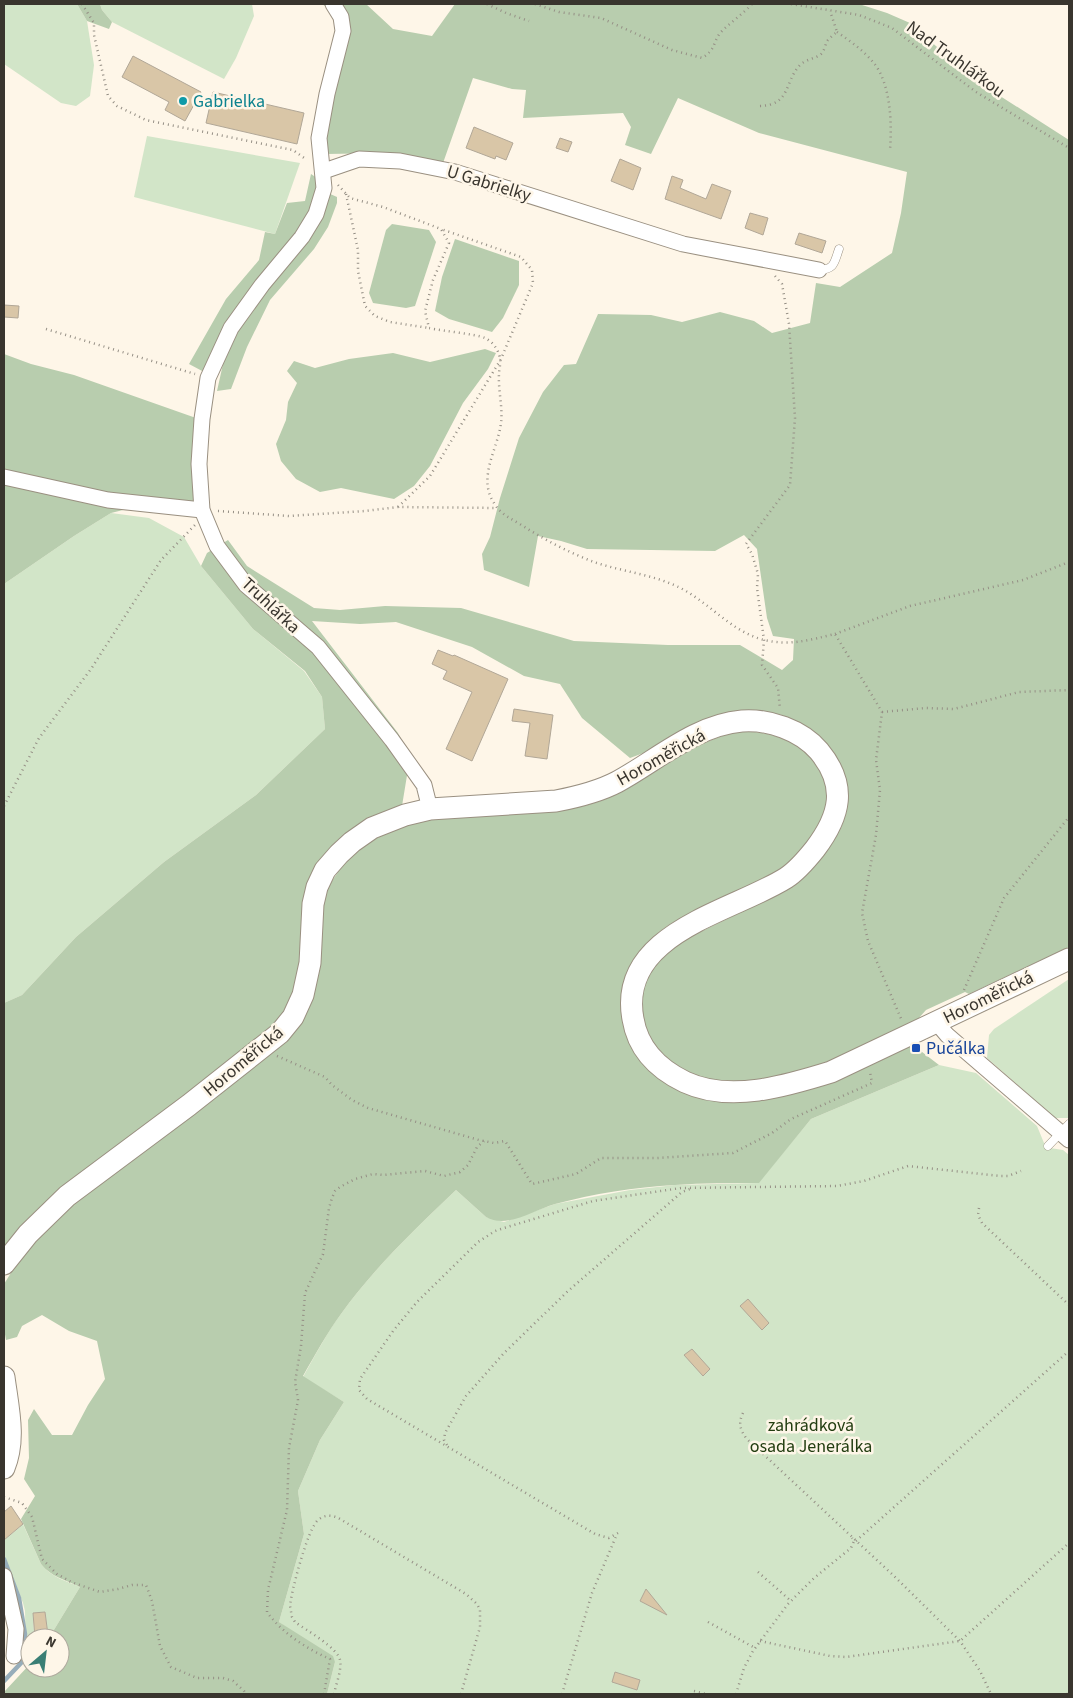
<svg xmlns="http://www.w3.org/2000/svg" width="1073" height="1698" font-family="'Source Sans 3',sans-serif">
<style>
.green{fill:#d2e5c8}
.forest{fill:#b8cdae}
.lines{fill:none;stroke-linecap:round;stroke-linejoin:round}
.stream{stroke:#97adba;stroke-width:4.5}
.building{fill:#d9c6a7;stroke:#b1a797}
.lane-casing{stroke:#9a9081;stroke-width:9}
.street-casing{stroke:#9a9081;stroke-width:17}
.secondary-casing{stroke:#9a9081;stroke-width:23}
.path{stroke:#958f85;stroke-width:2.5;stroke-dasharray:1 4;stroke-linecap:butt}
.lane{stroke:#fff;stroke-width:8}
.street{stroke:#fff;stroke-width:15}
.secondary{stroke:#fff;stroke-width:21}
.culture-dot{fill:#0f9aa8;stroke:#fef6e8;stroke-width:2}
.transit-dot{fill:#1a4fb4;stroke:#fef6e8;stroke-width:2}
.labels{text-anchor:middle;stroke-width:5;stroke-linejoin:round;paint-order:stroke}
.street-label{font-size:18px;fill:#39352e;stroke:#fef6e8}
.culture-label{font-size:18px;fill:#0d838f;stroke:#fef6e8;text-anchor:start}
.transit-label{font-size:18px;fill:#164399;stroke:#fef6e8;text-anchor:start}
.park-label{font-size:18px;fill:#233e11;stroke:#fef6e8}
</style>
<rect width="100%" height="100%" fill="#fef6e8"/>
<g class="green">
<path d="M4 4H77L87 21 94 65 90 96 76 106 61 103 4 64Z"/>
<path d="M100 4H252L254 16 236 58 224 79 112 22 102 10Z"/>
<path d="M147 136 300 163 275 234 134 197Z"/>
<path d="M111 513 149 518 184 537 201 566 253 629 304 671 322 697 325 729 256 795 164 862 76 937 22 995 4 1003V584L74 536Z"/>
<path d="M1069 979V1118H1055L987 1058 989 1035 994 1029Z"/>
<path d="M939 1065 976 1073 1037 1126 1044 1143 1050 1148 1063 1150 1069 1155V1694H327L335 1662 279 1622 304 1534 298 1491 320 1440 344 1402 303 1377C315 1356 326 1334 341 1314 374 1268 415 1229 456 1190L486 1217 504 1222 555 1204 630 1190 675 1185 758 1183 811 1119Z"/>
<path d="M22 1522 41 1564C51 1577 66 1581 80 1587L49 1638H46L48 1635 45 1612 33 1613 34 1633H37L38 1638H30V1658L26 1660 25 1611 23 1603 4 1555V1540L20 1527 19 1525Z"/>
</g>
<g class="forest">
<path d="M77 4H100L102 10 112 22 109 29 87 21Z"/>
<path d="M322 4H366L393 29 432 36 455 4H859L887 13 910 23 972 78 1069 140V947L969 994 965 992 926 1010 918 1019 827 1063 794 1072 765 1079 738 1081 713 1080 696 1076 680 1069 667 1059 653 1043 644 1023 642 1010V992L649 974 658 961 682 941 794 886 815 866 841 828 847 810 848 791 803 726 782 715 758 711 630 758 582 718 560 684 524 676 472 647 396 622 360 624 312 621 398 733 410 757 402 806 346 834 300 961 293 991 284 1012 273 1026 183 1097 60 1188 4 1247V1003L22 995 76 937 164 862 256 795 325 729 322 697 305 671 253 629 201 566 207 553 228 540 247 566 314 608 340 610 385 606 461 608 574 641 668 645H740L782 670 793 660 794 639 773 636 767 618 757 549 744 535 715 551 587 549 561 541 538 536 529 587 484 570 482 554 490 537 500 498 519 438 543 392 564 365 576 364 598 314 651 315 682 322 720 312 754 321 772 333 810 323 816 283 840 287 892 253 901 213 907 172 759 133 678 98 651 154 625 145 631 127 623 113 523 118 526 90 512 89 473 78 443 163 392 153 325 154 323 146 337 86 346 20Z"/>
<path d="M311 174 320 180 309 216 204 372 189 364 226 299 259 260 265 232 275 234 287 203 305 201Z"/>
<path d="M328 193 337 197V203L328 227 314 249 270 300 247 347 231 389 217 391 223 364 244 319Z"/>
<path d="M392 224 429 230 436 242 415 306 406 308 373 303 369 293 386 230Z"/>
<path d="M455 239 519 261V285L503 318 492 332 449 319 435 311 442 277Z"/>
<path d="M485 349 496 353 488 369 463 403 430 466 414 486 394 499 341 488 320 492 296 479 281 461 276 444 286 420 288 402 297 383 287 371 294 361 315 368 349 359 393 353 430 362Z"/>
<path d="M4 354 31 364 74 375 196 418 195 508 139 506 111 513 74 536 4 584Z"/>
<path d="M742 731C771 732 798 740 815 763 826 777 830 797 824 814 818 831 796 860 780 869 746 891 706 903 672 923 630 949 609 992 628 1039 642 1074 674 1092 709 1100L834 1082 913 1045 939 1065 811 1119 759 1183C731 1183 703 1183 675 1185 635 1187 593 1194 555 1204 534 1210 507 1229 486 1217L456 1190C415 1229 374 1268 341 1314 327 1333 315 1355 303 1376L344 1402 320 1440 298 1491 304 1534 279 1622 333 1656 335 1662 327 1694H4V1692L30 1664V1668H60V1638H49L80 1587C66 1580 51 1577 41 1564L21 1519 35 1496 24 1479 29 1458 28 1420 34 1409 52 1435H72L88 1405 105 1379 97 1341 69 1331 42 1315 22 1326 17 1337 6 1340 4 1329V1284L14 1268 36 1241 74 1204 195 1113 288 1040 327 891C345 851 388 826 432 819 486 810 547 820 600 801 651 782 686 741 742 731Z"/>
</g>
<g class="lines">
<path class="stream" d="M4 1559 19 1598 25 1634 22 1662 4 1681"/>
</g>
<g class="building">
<path d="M133 56 201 92 185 121 165 110 169 102 122 77Z"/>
<path d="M213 92 304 113 297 144 206 123Z"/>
<path d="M474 127 513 143 506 160 496 156 495 159 466 148Z"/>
<path d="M560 138 572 142 568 152 556 148Z"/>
<path d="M620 159 641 168 633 190 611 181Z"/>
<path d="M672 176 683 180 680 188 706 199 712 184 731 191 721 219 665 199Z"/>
<path d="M750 213 768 218 763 235 745 228Z"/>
<path d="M799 233 826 241 822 253 795 244Z"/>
<path d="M4 305 19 306 18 318 4 317Z"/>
<path d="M438 650 453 656 454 655 508 679 472 761 446 749 472 692 443 679 447 671 432 664Z"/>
<path d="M514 709 553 715 547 759 525 756 530 723 512 721Z"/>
<path d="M748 1299 769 1323 762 1330 740 1306Z"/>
<path d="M692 1349 710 1369 703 1376 684 1355Z"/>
<path d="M11 1506 23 1524 4 1540V1512Z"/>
<path d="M646 1589 667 1615 640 1601Z"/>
<path d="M45 1612 48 1635 46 1636V1638H35L33 1613Z"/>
<path d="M615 1672 640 1680 637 1690 612 1682Z"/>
</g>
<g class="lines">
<g class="lane-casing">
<g id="lane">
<path d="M819 270C835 269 834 263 839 249"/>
<path d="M1048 1146 1069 1124"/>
</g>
</g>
<g class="street-casing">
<g id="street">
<path d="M333 4 341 17 343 31 327 94 319 138 324 188 316 214 302 237 262 285 231 328 208 378 202 419 199 464 202 510 217 546 246 585 318 647 392 740 424 785 430 809"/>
<path d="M324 171 359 159 400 161 455 172 683 244 819 270"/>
<path d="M4 477 108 500 202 510"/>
<path d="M936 1022 947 1035 1069 1140"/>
<path d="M4 1576 16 1629 14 1656"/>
</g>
</g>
<g class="secondary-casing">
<g id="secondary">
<path d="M4 1264 28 1234 67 1196 189 1105 280 1033 293 1017 303 995 310 963 313 904 317 887 325 870 339 854 352 842 372 828 405 815 430 809 556 801C577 797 598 792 617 782 656 761 695 725 742 721 769 719 801 730 819 751 848 786 840 816 815 849 807 859 797 871 786 878 732 912 617 933 633 1019 638 1049 658 1069 685 1082 730 1103 786 1086 831 1072L1069 959"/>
<path d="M4 1377C8 1408 16 1439 4 1468"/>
</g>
</g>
<g class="path">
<path d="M82 4 94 23V35L108 96 117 106 146 120 293 150 307 160"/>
<path d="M487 4 506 13 529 21"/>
<path d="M535 4 559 12 601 18 672 50 702 58C716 50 713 41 721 32 731 22 743 14 752 4"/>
<path d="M791 4 859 15 892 28 976 92 1069 148"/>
<path d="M837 32C850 41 863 50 873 62 891 83 892 124 890 150"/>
<path d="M760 106C791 105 784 82 800 65 806 59 815 59 821 54 825 50 825 44 828 40 831 37 834 34 837 32L830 11"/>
<path d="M338 185 350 198 383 207 441 229 449 243 433 280 425 311 429 328C442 331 476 334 485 338 493 342 499 350 500 359 501 363 499 369 499 374 498 390 503 407 501 423 498 449 477 477 494 503 501 515 512 519 523 526 545 540 570 553 594 562 620 571 649 574 674 585 707 599 729 631 764 640 791 646 809 640 835 634L882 712 876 760 880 790 876 835 862 913 868 941 902 1021"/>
<path d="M346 194 358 250V271L365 306 375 316 390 322 429 328"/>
<path d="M775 276 782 284 789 324 795 418 790 485 746 544 752 554 758 574 757 588 764 640 762 665 778 688 780 709"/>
<path d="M46 329 195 374"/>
<path d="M398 507 430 476 501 359 533 283 532 270 521 257 441 229"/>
<path d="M218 511 289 516 365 511 398 507 496 508"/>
<path d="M835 634 910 606 1023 580 1069 562"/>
<path d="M882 712 926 708 954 709 1019 692 1069 690"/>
<path d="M4 806 39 738 91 669 161 560 195 525"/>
<path d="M964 990 1004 898 1069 817"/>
<path d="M277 1056 325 1077 332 1085 352 1100 368 1108 479 1140 494 1143 505 1141 532 1184 576 1174 601 1158H657L733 1153 772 1133 791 1119 872 1083 870 1072"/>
<path d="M979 1208 978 1215 982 1223 1069 1305"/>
<path d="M743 1413C738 1423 740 1430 747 1439L894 1576 960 1641 980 1671 991 1694"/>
<path d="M447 1445 444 1440 445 1433 466 1396 504 1353 568 1291 682 1192 690 1189"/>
<path d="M4 1497 22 1503 32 1517 42 1559 57 1574 71 1582 100 1592 118 1589 132 1585H146L152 1601 160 1646 171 1667 197 1678H223L233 1681 244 1691 245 1694"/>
<path d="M618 1533 609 1538 595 1534 367 1399 359 1390 360 1379 393 1331 417 1302 478 1242 495 1231 504 1228 593 1201 681 1188 837 1186 864 1181 908 1166 1000 1176H1008L1021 1171"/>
<path d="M856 1541 1069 1351"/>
<path d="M758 1572 791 1601"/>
<path d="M708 1622 755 1648"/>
<path d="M760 1641 830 1656 846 1657 960 1641 1069 1543"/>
<path d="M694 1691 706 1694"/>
<path d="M324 1694 330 1659C307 1649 282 1633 267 1612L268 1590 287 1510 289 1448 298 1400 295 1382 301 1346 305 1293 323 1254 329 1208 332 1198 335 1191 340 1187 355 1179 373 1174 383 1175 425 1171 444 1176 460 1172 468 1165 477 1147 484 1141"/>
<path d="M334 1694C336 1684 342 1670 340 1660 338 1648 306 1630 295 1622L292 1617 290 1606C291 1592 308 1528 318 1520 325 1514 333 1515 340 1519L466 1594 477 1604 480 1610V1627L461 1694"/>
<path d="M562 1694 592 1593 617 1534"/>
<path d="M736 1694 744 1668 753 1651 788 1604 814 1578 851 1548 854 1541 852 1538"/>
<path d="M1067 1694 1069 1693"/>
</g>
<use href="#lane" class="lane"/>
<use href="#street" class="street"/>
<use href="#secondary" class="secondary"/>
</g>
<circle class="culture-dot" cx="183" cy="101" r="5"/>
<rect class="transit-dot" x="911" y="1043" width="10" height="10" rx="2.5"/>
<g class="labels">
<g class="street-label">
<text transform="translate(956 59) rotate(36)" y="6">Nad Truhlářkou</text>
<text transform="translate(489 183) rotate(17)" y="6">U Gabrielky</text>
<text transform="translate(271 605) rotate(43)" y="6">Truhlářka</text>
<text transform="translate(661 757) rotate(-29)" y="6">Horoměřická</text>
<text transform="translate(988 997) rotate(-26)" y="6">Horoměřická</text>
<text transform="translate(243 1061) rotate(-40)" y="6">Horoměřická</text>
</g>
<g class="culture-label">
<text x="193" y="107">Gabrielka</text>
</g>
<g class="transit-label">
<text x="926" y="1054">Pučálka</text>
</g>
<g class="park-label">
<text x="811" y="1431">zahrádková<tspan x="811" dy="21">osada Jenerálka</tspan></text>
</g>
</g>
<rect width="1073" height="1698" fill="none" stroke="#39352e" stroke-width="10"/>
<g transform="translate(45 1653) rotate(28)"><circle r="24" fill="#fef6e8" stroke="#afa99e"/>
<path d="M0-4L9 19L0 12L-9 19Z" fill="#3a7f75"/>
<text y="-8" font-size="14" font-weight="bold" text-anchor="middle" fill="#39352e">N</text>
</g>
</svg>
